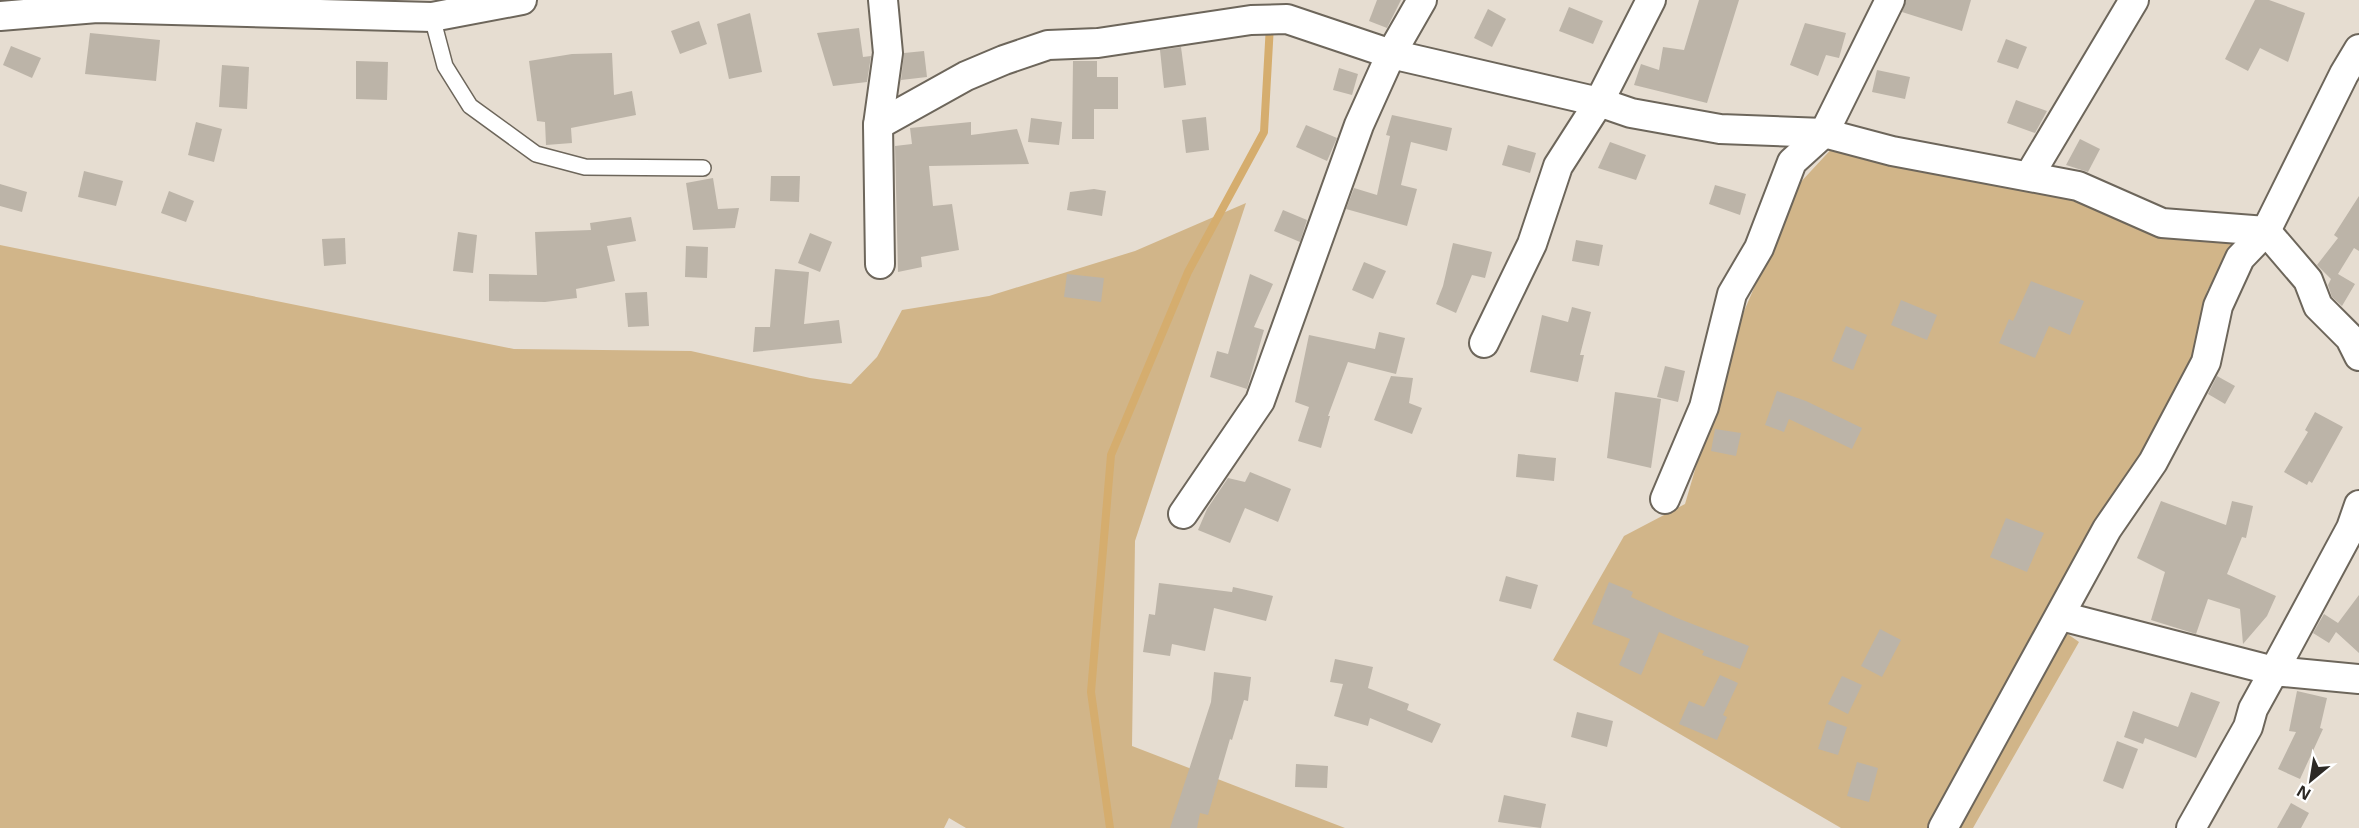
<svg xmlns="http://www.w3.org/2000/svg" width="2359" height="828" font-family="'Open Sans',sans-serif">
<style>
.green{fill:#d1b589}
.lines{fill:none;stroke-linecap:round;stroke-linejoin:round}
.stream{stroke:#d5ad6e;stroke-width:8}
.building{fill:#bcb4a8}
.service-casing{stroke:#6d665b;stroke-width:18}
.minor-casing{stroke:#6d665b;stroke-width:32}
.service{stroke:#fff;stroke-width:15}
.minor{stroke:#fff;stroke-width:28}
</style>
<rect width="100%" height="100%" fill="#e6ddd1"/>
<g class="green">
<path d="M1836 144 2082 197 2150 234 2237 238 2207 291 2195 364 2045 618 2079 642 1973 828H1841L1553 660 1624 536 1685 504 1736 330 1798 185Z"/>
<path d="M1246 203 1135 541 1132 746 1345 828H966L949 818 944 828H0V245L514 349 691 351 810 378 851 384 877 357 902 310 989 296 1135 251Z"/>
</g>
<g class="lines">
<path class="stream" d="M1110 828 1091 692 1111 455 1188 272 1264 132 1270 25"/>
</g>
<g class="building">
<path d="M1377 0H1401L1387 28 1369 21Z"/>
<path d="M1699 0H1739L1707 103 1634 85 1641 64 1659 70 1663 47 1684 50Z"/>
<path d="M1906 0H1971L1962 31 1902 12Z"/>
<path d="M2255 0H2269L2305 13 2288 62 2260 48 2248 71 2225 59Z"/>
<path d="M1569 7 1603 21 1593 44 1559 31Z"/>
<path d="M1488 9 1506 19 1492 47 1474 38Z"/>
<path d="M750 13 762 72 729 79 717 24Z"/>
<path d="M699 21 707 44 680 54 671 31Z"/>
<path d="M1805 23 1846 33 1839 58 1826 55 1818 76 1790 65Z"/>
<path d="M859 28 863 57 871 56 867 82 833 86 817 33Z"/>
<path d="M90 33 160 40 156 81 85 74Z"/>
<path d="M2006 39 2027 47 2018 69 1997 62Z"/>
<path d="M11 46 41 58 32 78 3 65Z"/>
<path d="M1181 47 1186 85 1164 88 1160 50Z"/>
<path d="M924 51 927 77 901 80 904 53Z"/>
<path d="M612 53 614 95 632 91 636 115 571 128 572 143 546 145 545 122 537 121 529 61 572 54Z"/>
<path d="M356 61 388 62 387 100 356 99Z"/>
<path d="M1073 61H1097V77H1118V109H1094V139H1072Z"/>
<path d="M222 65 249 67 247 109 219 107Z"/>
<path d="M1339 68 1358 74 1352 95 1333 90Z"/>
<path d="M1877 70 1910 77 1905 99 1872 92Z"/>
<path d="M2016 100 2047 111 2035 133 2007 123Z"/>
<path d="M1392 115 1452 128 1447 151 1411 142 1401 185 1417 189 1407 226 1346 209 1354 188 1377 195 1390 136 1386 135Z"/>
<path d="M1206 117 1209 150 1186 153 1182 120Z"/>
<path d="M1031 118 1062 122 1059 145 1028 142Z"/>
<path d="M196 122 222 129 214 162 188 155Z"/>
<path d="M971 122V135L1017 129 1029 164 929 166 933 206 952 204 959 250 921 257 922 267 898 272 895 146 912 144 910 128Z"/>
<path d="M1306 125 1337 138 1327 161 1296 147Z"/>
<path d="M2080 139 2100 149 2088 172 2066 165Z"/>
<path d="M1610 142 1646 155 1636 180 1598 168Z"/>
<path d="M1508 145 1536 153 1530 173 1502 165Z"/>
<path d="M84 171 123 181 116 206 78 197Z"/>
<path d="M771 176H800L799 202 770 201Z"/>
<path d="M713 178 718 209 739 208 735 228 693 230 686 183Z"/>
<path d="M0 184 27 192 22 212 0 206Z"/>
<path d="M1715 185 1746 194 1740 215 1709 204Z"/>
<path d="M1094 189 1106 191 1102 216 1067 210 1070 192Z"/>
<path d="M169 191 194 201 186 222 161 213Z"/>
<path d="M2359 196V251L2354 248 2338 274 2355 284 2342 306 2332 297 2328 285 2331 279 2317 265 2338 238 2334 235Z"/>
<path d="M1283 210 1307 220 1300 242 1274 231Z"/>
<path d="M631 217 636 241 607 246 615 281 576 289 577 298 545 302 489 301V274L537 275 535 232 591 230 590 223Z"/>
<path d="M458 232 477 235 473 273 453 271Z"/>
<path d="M810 233 832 242 820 272 798 263Z"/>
<path d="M345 238 346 264 324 266 322 239Z"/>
<path d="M1576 240 1603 245 1599 266 1572 261Z"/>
<path d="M1453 243 1492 252 1485 278 1472 275 1456 313 1436 304 1443 286Z"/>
<path d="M686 246 708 247 707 278 685 277Z"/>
<path d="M1364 262 1386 271 1373 299 1352 290Z"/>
<path d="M775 269 809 272 804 324 839 320 842 343 753 352 755 327H770Z"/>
<path d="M1067 274 1104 278 1101 302 1064 297Z"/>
<path d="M1250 274 1273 284 1254 327 1264 330 1247 389 1210 377 1217 351 1228 354Z"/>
<path d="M2031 281 2084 301 2070 335 2049 326 2035 358 1999 343 2009 319 2013 321Z"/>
<path d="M647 292 649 326 628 327 625 293Z"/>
<path d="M1901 300 1937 315 1927 340 1891 325Z"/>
<path d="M1572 307 1591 312 1580 355H1584L1578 382 1530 372 1542 315 1568 322Z"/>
<path d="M1846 326 1867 335 1853 370 1832 361Z"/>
<path d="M1379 332 1405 338 1396 374 1348 362 1328 416H1330L1321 448 1298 441 1309 407 1295 402 1309 335 1375 349Z"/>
<path d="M1665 366 1685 371 1678 402 1657 397Z"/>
<path d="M1391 376 1413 378 1409 403 1422 408 1412 434 1374 420Z"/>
<path d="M2217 376 2235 386 2225 404 2208 394Z"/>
<path d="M1777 391 1806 401 1862 428 1852 449 1789 419 1784 432 1765 425Z"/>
<path d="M1615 392 1661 399 1651 468 1607 458Z"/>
<path d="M2315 412 2343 427 2312 483 2309 481 2307 485 2284 472 2308 432 2305 430Z"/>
<path d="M1715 429 1741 433 1736 456 1711 451Z"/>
<path d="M1518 454 1556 458 1554 481 1516 477Z"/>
<path d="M1250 472 1291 489 1278 522 1245 508 1230 543 1198 530 1207 509 1228 478 1245 482Z"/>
<path d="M2161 501 2226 525 2232 501 2253 506 2246 538 2242 537 2227 574 2276 596 2267 616 2243 644 2240 609 2208 599 2196 634 2151 620 2165 572 2137 558Z"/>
<path d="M2006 518 2044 533 2027 572 1990 557Z"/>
<path d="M1506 576 1538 585 1531 609 1499 601Z"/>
<path d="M1609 582 1633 592 1631 597 1677 618 1749 646 1740 669 1702 655 1704 651 1659 632 1641 675 1619 665 1630 639 1592 624Z"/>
<path d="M1159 583 1232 592 1233 587 1273 596 1266 621 1214 608 1205 651 1172 644 1170 656 1143 652 1149 614 1155 615Z"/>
<path d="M2359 595V653L2336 632 2329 643 2313 633 2324 614 2338 623Z"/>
<path d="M1880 629 1901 640 1882 677 1861 666Z"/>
<path d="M1335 659 1373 667 1368 688 1409 704 1407 710 1441 724 1432 743 1370 718 1368 726 1334 716 1343 684 1330 682Z"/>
<path d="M1214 672 1251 677 1248 701 1244 700 1232 740 1230 739 1208 815 1200 813 1197 828H1170L1211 702Z"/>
<path d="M1720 675 1738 683 1723 715 1727 717 1717 740 1679 724 1689 701 1704 707Z"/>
<path d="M1842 676 1862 685 1848 714 1828 704Z"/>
<path d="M2297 691 2327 698 2320 728 2323 729 2300 779 2278 769 2296 732 2289 731Z"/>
<path d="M2191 692 2220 702 2196 758 2145 738 2143 744 2124 737 2133 711 2178 727Z"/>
<path d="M1577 712 1613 721 1607 747 1571 737Z"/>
<path d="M1827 720 1847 727 1838 755 1818 749Z"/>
<path d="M2117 741 2138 749 2123 789 2103 781Z"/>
<path d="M1857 762 1878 768 1869 802 1847 796Z"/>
<path d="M1296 764 1328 766 1327 788 1295 787Z"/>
<path d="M1504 795 1546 804 1541 828 1498 822Z"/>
<path d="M2291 803 2309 813 2301 828H2277Z"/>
</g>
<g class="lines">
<g class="service-casing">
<path id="service" d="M432 17 445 66 470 106 536 154 585 167 703 168"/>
</g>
<g class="minor-casing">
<g id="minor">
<path d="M0 16 97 8 432 17 522 0"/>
<path d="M878 125 966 76 1004 60 1048 45 1098 43 1251 20 1287 19 1391 54 1599 102 1631 113 1720 129 1824 133 1892 151 2078 186 2162 223 2266 231 2308 280 2318 306 2350 338 2359 356"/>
<path d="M2029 176 2134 0"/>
<path d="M880 264 878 125 888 53 883 0"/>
<path d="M1484 343 1532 244 1558 166 1599 102 1651 0"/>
<path d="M1665 499 1704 407 1732 294 1759 248 1792 162 1824 133 1890 0"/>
<path d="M1183 514 1260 401 1359 125 1391 54 1422 0"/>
<path d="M2061 616 2274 671 2351 528 2359 505"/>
<path d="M1943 828 2107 529 2153 462 2206 362 2218 306 2240 258 2266 231 2344 74 2359 49"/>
<path d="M2191 828 2248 727 2253 709 2274 671 2359 679"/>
</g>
</g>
<use href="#service" class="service"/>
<use href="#minor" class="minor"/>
</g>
<g transform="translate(2311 780) rotate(210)" stroke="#ffffff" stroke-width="4.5" paint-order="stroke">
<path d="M0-4.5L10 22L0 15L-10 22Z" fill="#2c2925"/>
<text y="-9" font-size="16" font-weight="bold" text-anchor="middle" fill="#2c2925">N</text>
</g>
</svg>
